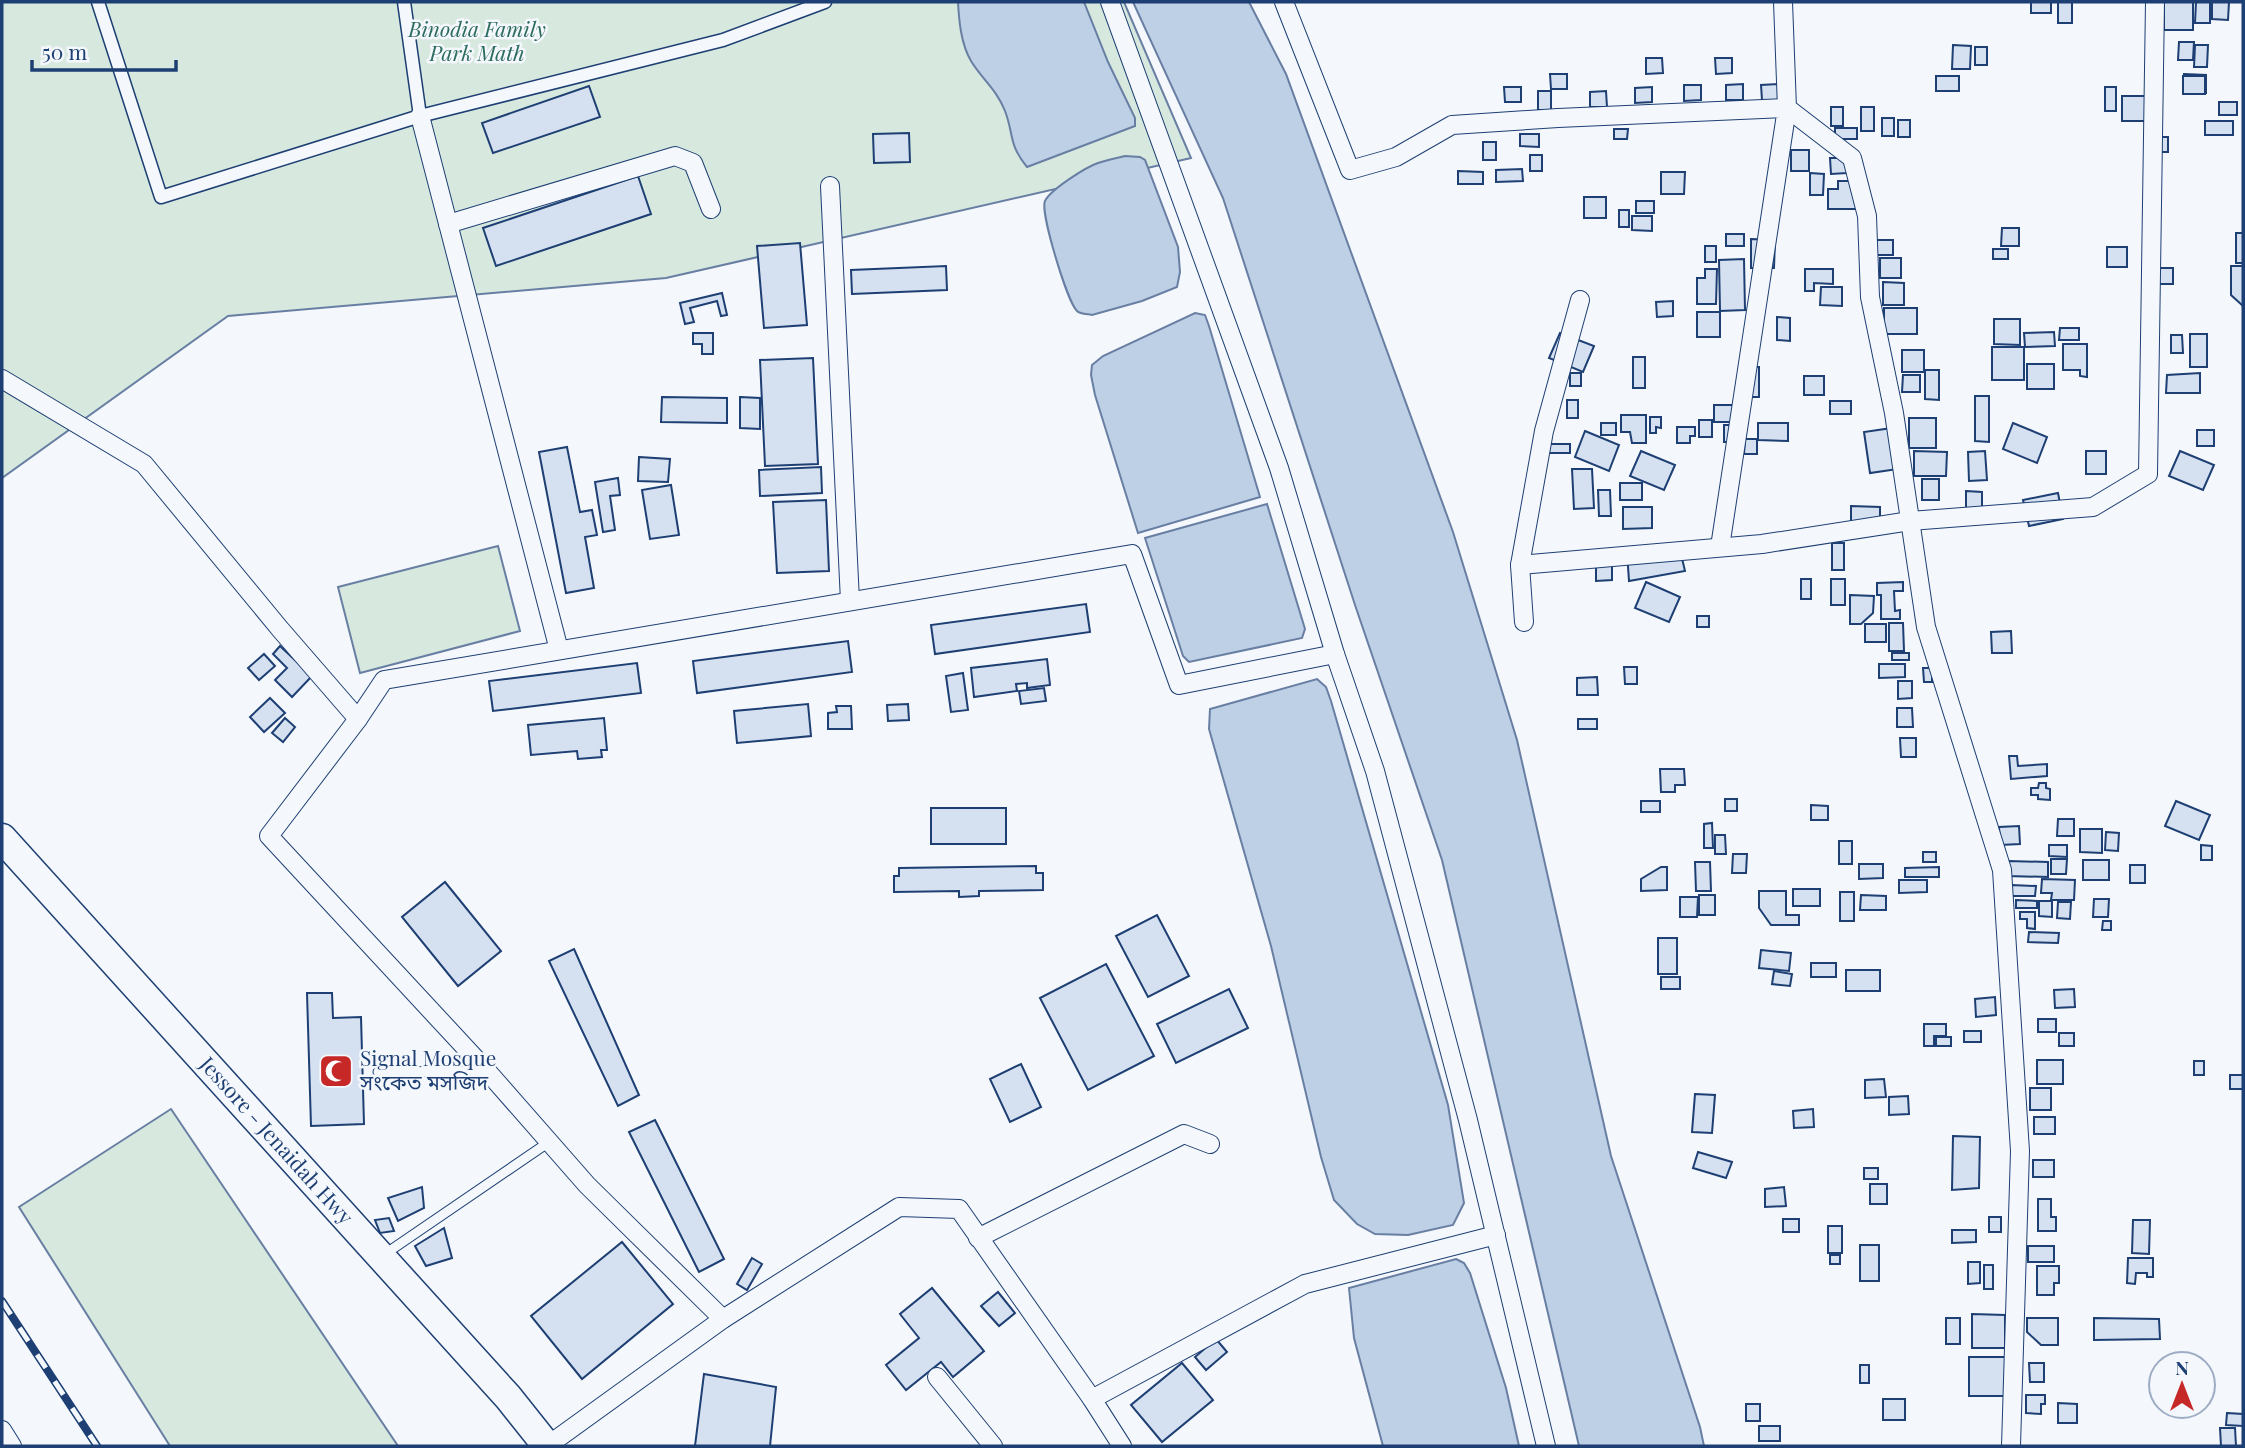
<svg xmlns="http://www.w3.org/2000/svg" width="2245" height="1448" font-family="'Playfair Display','Noto Sans Bengali',serif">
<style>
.green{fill:#d7e8df;stroke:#687fa3;stroke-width:2}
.water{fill:#bed0e5;stroke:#687fa3;stroke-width:2}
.building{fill:#d5e0f0;stroke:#1d3f73;stroke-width:2}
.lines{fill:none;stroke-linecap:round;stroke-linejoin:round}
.service-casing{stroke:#1d3f73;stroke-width:11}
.pedestrian-casing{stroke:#1d3f73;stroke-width:15}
.minor-casing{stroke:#1d3f73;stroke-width:20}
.trunk-casing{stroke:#1d3f73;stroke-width:31}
.service{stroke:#f4f7fb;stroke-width:9}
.pedestrian{stroke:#f4f7fb;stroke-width:12}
.minor{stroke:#f4f7fb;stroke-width:18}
.trunk{stroke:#f4f7fb;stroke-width:28}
.rail-casing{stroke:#1d3f73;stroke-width:8}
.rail{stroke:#f4f7fb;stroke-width:5;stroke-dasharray:16;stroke-linecap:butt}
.labels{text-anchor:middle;stroke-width:5;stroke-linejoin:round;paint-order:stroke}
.park-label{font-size:21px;font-style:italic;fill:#2c6c60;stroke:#f4f7fb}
.poi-label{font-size:21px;fill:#1d3f73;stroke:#f4f7fb;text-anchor:start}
.street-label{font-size:21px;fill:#1d3f73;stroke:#f4f7fb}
</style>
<rect width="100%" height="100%" fill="#f4f7fb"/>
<g class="green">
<path d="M2 2H1124L1191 158 666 278 228 316 2 478Z"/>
<path d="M498 546 520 631 360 673 338 587Z"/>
<path d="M171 1109 398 1446H170L19 1207Z"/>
</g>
<g class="water">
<path d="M958 2H1084L1108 62 1135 118V126L1027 167C1008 144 1014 134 1005 111 997 90 982 79 971 61 961 44 959 21 958 2Z"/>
<path d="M1133 2H1249L1286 74 1453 532 1517 740 1611 1156 1700 1427 1704 1446H1579L1442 860 1355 605 1223 198Z"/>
<path d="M1125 156 1140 157 1145 160 1178 247 1180 272 1177 287 1142 301 1092 315C1087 314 1080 314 1077 311 1067 301 1040 212 1045 201 1050 190 1086 167 1098 163 1107 160 1116 158 1125 156Z"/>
<path d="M1195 313 1205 315 1209 326 1260 497 1138 533 1095 395 1091 375 1092 365 1103 356Z"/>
<path d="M1267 504 1305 629 1302 638 1189 662 1183 656 1145 538Z"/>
<path d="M1317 679 1326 687 1331 701 1448 1105 1464 1203 1453 1225 1408 1235 1375 1234 1357 1224 1334 1200 1321 1157 1271 946 1209 729 1210 709Z"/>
<path d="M1456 1259 1464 1263 1470 1273 1506 1388 1519 1446H1383L1354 1338 1349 1288Z"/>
</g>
<g class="building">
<rect x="2031" y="2" width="20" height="11"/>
<rect x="2058" y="2" width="14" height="21"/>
<rect x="2164" y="2" width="29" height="28"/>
<path d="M2196 2H2210V23H2195Z"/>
<path d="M2212 2H2229L2228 20 2212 19Z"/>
<path d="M2179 42H2194L2193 60H2178Z"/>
<path d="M1953 45 1971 46 1970 69H1952Z"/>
<path d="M2195 45H2208L2207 67H2194Z"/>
<rect x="1975" y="47" width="12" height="18"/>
<path d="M1646 58H1662L1663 73 1646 74Z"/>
<path d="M1715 58H1732V73L1716 74Z"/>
<path d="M1550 74H1567V89H1551Z"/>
<path d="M2184 74 2206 75V93H2183Z"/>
<rect x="1936" y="76" width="23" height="15"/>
<rect x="2183" y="76" width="22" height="18"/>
<path d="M1743 84V100H1726V85Z"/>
<path d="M1778 84V100H1762L1761 85Z"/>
<path d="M1684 85H1701V100L1684 101Z"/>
<path d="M589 86 600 117 493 153 482 123Z"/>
<path d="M1504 87H1521V102H1505Z"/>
<path d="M1652 87V102L1635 103V88Z"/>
<rect x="2105" y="87" width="11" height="24"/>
<rect x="1538" y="91" width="13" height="19"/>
<path d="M1606 91 1607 107H1590V92Z"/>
<rect x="2122" y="96" width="25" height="25"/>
<rect x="2219" y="102" width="18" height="13"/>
<rect x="1831" y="107" width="12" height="19"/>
<rect x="1861" y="107" width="13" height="24"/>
<rect x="1882" y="118" width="12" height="18"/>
<rect x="1898" y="120" width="12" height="17"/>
<rect x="2205" y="121" width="28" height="14"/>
<rect x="1835" y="128" width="22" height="11"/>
<path d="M1614 129H1628L1627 139H1614Z"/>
<path d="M909 133 910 162 874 163 873 134Z"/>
<path d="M1520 134H1539V147L1520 146Z"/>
<rect x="2152" y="137" width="16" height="15"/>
<rect x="1483" y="142" width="13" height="18"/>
<rect x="1791" y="150" width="18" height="21"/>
<rect x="1530" y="155" width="12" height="16"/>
<path d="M1830 158H1847V173L1831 174Z"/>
<path d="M1522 169 1523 181 1496 182V170Z"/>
<path d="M1458 171 1483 172V184H1458Z"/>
<path d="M1661 172H1685L1684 194H1661Z"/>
<path d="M1810 173 1824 174 1823 195H1810Z"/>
<path d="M638 176 651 214 496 266 483 228Z"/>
<path d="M1838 181H1856V209H1828V189H1838Z"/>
<rect x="1584" y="197" width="22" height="21"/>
<rect x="1636" y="201" width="18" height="12"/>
<rect x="1619" y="210" width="10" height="17"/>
<path d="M1632 216H1652V231L1632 230Z"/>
<path d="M2002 228H2019V246H2001Z"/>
<rect x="2236" y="233" width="7" height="30"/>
<rect x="1726" y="234" width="18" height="12"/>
<path d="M1751 239 1775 240 1774 268H1751Z"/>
<rect x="1875" y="240" width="18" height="15"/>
<path d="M800 243 807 325 764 328 757 246Z"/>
<rect x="1705" y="246" width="11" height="16"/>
<rect x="2107" y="247" width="20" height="20"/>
<rect x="1993" y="249" width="15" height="10"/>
<rect x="1880" y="258" width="21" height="20"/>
<path d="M1744 259 1745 310 1720 311 1719 260Z"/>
<path d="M946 266 947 290 852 294 851 270Z"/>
<path d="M2231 266H2243V306L2231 295Z"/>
<rect x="2150" y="268" width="23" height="16"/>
<path d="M1705 269H1717L1716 304H1697V278H1705Z"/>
<path d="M1805 269H1833V284L1814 283V291H1805Z"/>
<path d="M1883 282 1904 283V305H1883Z"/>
<path d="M1821 287H1842V306L1820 305Z"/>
<path d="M722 293 727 315 721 316 717 301 690 308 694 322 685 324 680 303Z"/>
<path d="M1673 301V316L1657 317 1656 302Z"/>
<rect x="1884" y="308" width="33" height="26"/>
<rect x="1697" y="312" width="23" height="25"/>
<path d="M1777 317 1790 318V341L1777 340Z"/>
<path d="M1994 319H2020V345L1994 344Z"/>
<path d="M2060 328H2079V340H2059Z"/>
<path d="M2054 332 2055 346 2025 347 2024 333Z"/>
<path d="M693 333H713V354H702V344H693Z"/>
<path d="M1560 333 1594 346 1583 372 1549 358Z"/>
<rect x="2190" y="334" width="17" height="33"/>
<path d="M2171 335H2182L2183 353H2171Z"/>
<path d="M2063 344H2087V377L2080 376V370H2063Z"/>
<rect x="1992" y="347" width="32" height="33"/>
<rect x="1902" y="350" width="22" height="22"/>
<rect x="1633" y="357" width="12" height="31"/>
<path d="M813 358 818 464 765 466 760 360Z"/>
<rect x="2027" y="364" width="27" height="25"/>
<rect x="1742" y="367" width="17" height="30"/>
<path d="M1925 370H1939V400L1925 399Z"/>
<rect x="1570" y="373" width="11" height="13"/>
<path d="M2200 373V393H2166L2167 375Z"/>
<path d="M1903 375H1920V392H1902Z"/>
<rect x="1804" y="376" width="20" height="19"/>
<path d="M1975 396H1989V442L1975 441Z"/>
<path d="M662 397 727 398V423L661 422Z"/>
<path d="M740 397 760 398V429L740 428Z"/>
<rect x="1567" y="400" width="11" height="18"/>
<rect x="1830" y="401" width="21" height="13"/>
<rect x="1714" y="405" width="22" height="17"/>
<path d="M1621 415H1646V443H1632L1630 432H1621Z"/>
<path d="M1650 417H1661V428L1656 427V433H1650Z"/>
<rect x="1909" y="418" width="27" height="30"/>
<rect x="1699" y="420" width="13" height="17"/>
<rect x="1601" y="423" width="15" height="12"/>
<path d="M1758 423H1788V441L1758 440Z"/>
<path d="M2013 423 2047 437 2037 463 2003 449Z"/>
<path d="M1724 425H1738L1732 442H1724Z"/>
<path d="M1677 427H1695V436H1690V443H1677Z"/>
<path d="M1892 428 1898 469 1870 473 1864 432Z"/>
<rect x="2197" y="430" width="17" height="16"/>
<path d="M1585 431 1619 445 1609 471 1575 457Z"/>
<path d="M1745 439H1757V454H1744Z"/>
<path d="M1541 444H1570V453H1540Z"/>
<path d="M567 447 580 512 592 510 597 535 585 537 594 588 566 593 539 452Z"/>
<path d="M1641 451 1675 465 1664 490 1630 476Z"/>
<path d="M1914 451 1947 452 1946 476H1914Z"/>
<path d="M1985 451 1987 480 1969 481 1968 452Z"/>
<rect x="2086" y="451" width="20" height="23"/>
<path d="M2180 451 2214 465 2203 490 2169 476Z"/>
<path d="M639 457 670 459 668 482 638 481Z"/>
<path d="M821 467 822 493 760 496 759 470Z"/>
<path d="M1572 469H1592L1594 508 1574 509Z"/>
<path d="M618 478 620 495 610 496 615 530 603 532 595 482Z"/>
<rect x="1922" y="479" width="17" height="21"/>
<rect x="1620" y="483" width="22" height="17"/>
<path d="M671 485 679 535 650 539 642 490Z"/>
<path d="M1598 490H1610L1611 516H1599Z"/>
<path d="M1966 491 1982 492V512L1966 511Z"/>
<path d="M2058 493 2063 519 2029 526 2023 500Z"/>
<path d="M826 500 829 571 777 573 773 502Z"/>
<path d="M1851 506 1880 507V524L1851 523Z"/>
<path d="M1623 507H1652V528L1623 529Z"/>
<rect x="1832" y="543" width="12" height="27"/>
<path d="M1679 546 1685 571 1629 581 1627 552Z"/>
<path d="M1596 560H1612V580L1596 581Z"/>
<rect x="1801" y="579" width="10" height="20"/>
<rect x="1831" y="579" width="14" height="26"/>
<path d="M1646 582 1680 597 1669 622 1635 608Z"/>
<path d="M1903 582V591H1894L1895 611 1900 610V619H1881V595H1877V583Z"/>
<path d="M1850 595 1874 596 1873 613 1861 624H1850Z"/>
<path d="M1086 604 1090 632 935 654 931 625Z"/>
<rect x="1697" y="616" width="12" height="11"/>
<path d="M1889 623H1903L1904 651H1889Z"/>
<rect x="1865" y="624" width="21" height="18"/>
<path d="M2011 631 2012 653H1992L1991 632Z"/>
<path d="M848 641 852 672 697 693 693 661Z"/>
<path d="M280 646 312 676 292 697 275 680 287 668 273 654Z"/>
<rect x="1892" y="653" width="17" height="7"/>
<path d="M264 654 275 666 259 680 248 668Z"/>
<path d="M1047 659 1050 685 1027 688V683L1016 684 1017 691 974 697 971 668Z"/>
<path d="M637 663 641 693 493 711 489 681Z"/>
<path d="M1879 664H1905V677L1879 678Z"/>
<path d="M1624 667H1637V684H1625Z"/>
<path d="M1923 668H1932V682H1924Z"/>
<path d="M963 673 968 710 951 712 946 676Z"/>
<path d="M1597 677 1598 695H1577V678Z"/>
<path d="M1898 681H1912V698L1898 699Z"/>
<path d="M1044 688 1046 701 1021 704 1019 691Z"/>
<path d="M270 698 285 713 264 732 250 717Z"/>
<path d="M808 704 811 736 737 743 734 711Z"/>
<path d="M908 704 909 720 888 721 887 705Z"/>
<path d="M836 706H851L852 729H828V713L837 712Z"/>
<path d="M1897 708H1912L1913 727H1897Z"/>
<path d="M285 718 295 727 283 742 272 733Z"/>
<path d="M604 718 607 750H601L602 757 578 759 577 751 531 755 528 725Z"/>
<rect x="1578" y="719" width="19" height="10"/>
<path d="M1900 738H1916V757H1901Z"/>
<path d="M2009 756H2017L2018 766 2047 764V776L2011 779Z"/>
<path d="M1660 769H1684L1685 785H1675V792H1661Z"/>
<path d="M2039 783H2046V788L2050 789V800L2038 799V795H2031V788H2038Z"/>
<rect x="1725" y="799" width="12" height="12"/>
<rect x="1641" y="801" width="19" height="11"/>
<path d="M2176 801 2210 815 2199 840 2165 826Z"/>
<path d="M1811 805 1828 806V820H1811Z"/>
<rect x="931" y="808" width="75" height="36"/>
<path d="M2058 819H2074V836H2057Z"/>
<path d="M1712 823 1713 848H1704V824Z"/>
<path d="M2019 826 2020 844 2000 845 1999 827Z"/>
<path d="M2080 829H2102V853L2080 852Z"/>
<path d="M2106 832 2119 833 2118 851 2105 850Z"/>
<path d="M1715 835H1725L1726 854H1715Z"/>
<rect x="1839" y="841" width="13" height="23"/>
<path d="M2049 845H2067V857L2049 856Z"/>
<path d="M2201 845 2212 846V860H2201Z"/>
<rect x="1923" y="852" width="13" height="10"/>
<path d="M1733 854H1747L1746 873H1732Z"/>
<path d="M2051 859H2067L2066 874H2051Z"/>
<rect x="2083" y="860" width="26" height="20"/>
<path d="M2008 861 2048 862V877L2007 876Z"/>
<path d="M1695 862H1710L1711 891H1696Z"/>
<path d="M1859 864H1883V878L1859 879Z"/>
<rect x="2130" y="865" width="15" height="18"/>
<path d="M1036 866V873H1043V890L979 891V896L959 897V891L894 892V876H899V868Z"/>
<path d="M1661 867H1667V890L1641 891V879Z"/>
<path d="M1939 867V877H1905V868Z"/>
<path d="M2042 879 2075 880 2074 900H2051L2052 893H2041Z"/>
<path d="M1899 880H1927V892L1899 893Z"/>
<path d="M445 882 501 951 458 986 402 917Z"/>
<path d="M2011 885 2036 886 2035 896H2011Z"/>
<rect x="1793" y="889" width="27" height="17"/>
<path d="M1759 891H1786V915H1799V925H1771L1759 908Z"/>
<rect x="1840" y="892" width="14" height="29"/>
<rect x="1699" y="895" width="16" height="20"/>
<path d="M1861 895 1886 896V910H1860Z"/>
<path d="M1680 897H1698L1697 917H1680Z"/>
<path d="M2094 899H2109L2108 917H2093Z"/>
<path d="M2016 900 2037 901V908H2016Z"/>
<path d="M2039 901H2052V917L2039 916Z"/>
<path d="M2058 902H2071L2070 919 2057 918Z"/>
<path d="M2020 912H2035V929L2027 928V919H2020Z"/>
<path d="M1157 915 1189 976 1148 997 1116 936Z"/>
<path d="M2103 921H2111V930H2102Z"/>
<path d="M2029 932 2059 933 2058 943 2028 942Z"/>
<rect x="1658" y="938" width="19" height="36"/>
<path d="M574 949 639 1095 618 1106 549 961Z"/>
<path d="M1761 950 1791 953 1789 971 1759 968Z"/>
<rect x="1811" y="963" width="25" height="14"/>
<path d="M1106 964 1154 1056 1088 1090 1040 998Z"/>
<rect x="1846" y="970" width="34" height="21"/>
<path d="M1774 971 1792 974 1790 986 1772 984Z"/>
<rect x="1661" y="977" width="19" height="12"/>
<path d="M1229 989 1248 1028 1176 1063 1157 1024Z"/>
<path d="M2074 989 2075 1007 2055 1008 2054 990Z"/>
<path d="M307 993H332L333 1018 361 1017 364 1124 311 1126Z"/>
<path d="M1995 997 1996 1015 1976 1017 1975 999Z"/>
<rect x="2038" y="1019" width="18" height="13"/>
<path d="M1924 1024H1946V1036H1934V1046H1924Z"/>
<rect x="1964" y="1031" width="17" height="11"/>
<rect x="2059" y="1033" width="15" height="13"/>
<rect x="1936" y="1037" width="15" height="9"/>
<rect x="2037" y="1060" width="26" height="24"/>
<rect x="2194" y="1061" width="10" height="14"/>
<path d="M1021 1064 1041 1107 1010 1122 990 1079Z"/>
<rect x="2230" y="1075" width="13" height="14"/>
<path d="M1884 1079 1886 1097 1865 1098V1080Z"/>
<rect x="2030" y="1088" width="21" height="22"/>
<path d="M1695 1094 1715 1095 1712 1133 1692 1132Z"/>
<path d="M1908 1096 1909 1114 1889 1115V1097Z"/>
<path d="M1813 1109 1814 1127 1794 1128 1793 1111Z"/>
<rect x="2034" y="1117" width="21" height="17"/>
<path d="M655 1120 724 1259 699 1272 629 1132Z"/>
<path d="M1953 1136 1980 1137 1979 1188 1952 1190Z"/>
<path d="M1698 1152 1732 1162 1726 1178 1693 1168Z"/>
<rect x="2033" y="1160" width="21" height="17"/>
<rect x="1864" y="1168" width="14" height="11"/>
<rect x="1870" y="1184" width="17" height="20"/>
<path d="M422 1187 424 1208 398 1221 388 1198Z"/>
<path d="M1784 1187 1786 1206 1765 1207V1189Z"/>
<path d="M2038 1199H2051V1217H2056V1231H2038Z"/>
<rect x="1989" y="1217" width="12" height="15"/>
<path d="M389 1218 394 1231 380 1233 375 1220Z"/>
<rect x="1783" y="1219" width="16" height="13"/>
<path d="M2133 1220H2150L2149 1254 2132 1253Z"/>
<rect x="1828" y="1226" width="14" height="27"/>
<path d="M444 1228 452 1258 426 1266 415 1246Z"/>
<path d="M1952 1230H1976V1242L1952 1243Z"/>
<path d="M622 1242 673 1304 582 1379 531 1316Z"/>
<rect x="1860" y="1245" width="19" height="36"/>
<rect x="2028" y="1246" width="26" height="16"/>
<rect x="1830" y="1255" width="10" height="9"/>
<path d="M752 1258 762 1264 747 1290 737 1284Z"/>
<path d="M2128 1258H2153V1277H2147V1273H2136L2135 1284 2127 1283Z"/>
<path d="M1968 1262H1980V1283L1968 1284Z"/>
<rect x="1984" y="1265" width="9" height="24"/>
<path d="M2037 1266H2059V1283H2054V1295H2037Z"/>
<path d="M932 1288 984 1351 953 1377 941 1362 906 1390 886 1365 919 1338 900 1314Z"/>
<path d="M998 1292 1015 1313 999 1326 981 1306Z"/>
<path d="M1972 1314 2005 1315V1348H1972Z"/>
<rect x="1946" y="1318" width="14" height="26"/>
<path d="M2027 1318H2058V1345H2041L2027 1332Z"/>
<path d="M2094 1318 2159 1319 2160 1339 2094 1340Z"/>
<path d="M1216 1339 1227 1352 1206 1370 1195 1357Z"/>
<rect x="1969" y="1357" width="36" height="39"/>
<path d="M1182 1363 1213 1400 1162 1442 1131 1405Z"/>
<path d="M2029 1363H2044V1382H2030Z"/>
<rect x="1860" y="1365" width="9" height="18"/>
<path d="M704 1374 776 1387 770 1446H695Z"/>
<path d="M2026 1395H2045V1404H2041V1414L2026 1413Z"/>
<rect x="1883" y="1399" width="22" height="21"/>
<path d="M2058 1403 2077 1404V1423H2058Z"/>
<rect x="1746" y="1404" width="14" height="17"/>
<path d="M2227 1413 2243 1414V1426L2226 1425Z"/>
<rect x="1759" y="1426" width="21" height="15"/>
<path d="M2220 1428H2235L2236 1446H2221Z"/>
</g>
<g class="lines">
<g class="service-casing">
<g id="service">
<path d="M378 1072 485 1071"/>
<path d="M385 1254 549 1142"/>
</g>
</g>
<g class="pedestrian-casing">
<g id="pedestrian">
<path d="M98 2 161 197 420 116 404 2"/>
<path d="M420 116 723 40 825 2"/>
</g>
</g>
<g class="minor-casing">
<g id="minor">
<path d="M1110 2 1279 468 1335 654 1375 771 1468 1120 1546 1446"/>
<path d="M1284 2 1350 170 1396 157 1452 125 1558 118 1787 108 1720 547"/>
<path d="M1783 2 1787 108 1852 158 1867 216 1870 297 1894 413 1926 627 2002 870 2020 1151 2011 1446"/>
<path d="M420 116 559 650"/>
<path d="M830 186 850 601"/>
<path d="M448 224 675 156 693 163 711 209"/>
<path d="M2 379 144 464 280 629 358 719 269 836 487 1071 587 1185 723 1319"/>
<path d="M1520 565 1762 544 1910 521 2093 507 2148 474 2155 2"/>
<path d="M1524 622 1520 565 1544 431 1580 300"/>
<path d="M358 719 384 680 1132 554 1179 685 1335 654"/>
<path d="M978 1238 1184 1134 1210 1144"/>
<path d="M937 1377 993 1446"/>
<path d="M1092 1399 1305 1284 1496 1235"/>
<path d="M2 1430 12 1446"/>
<path d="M547 1446 723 1319 899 1207 959 1209 1092 1399 1122 1446"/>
</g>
</g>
<g class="trunk-casing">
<path id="trunk" d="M2 838 508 1397 547 1446"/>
</g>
<use href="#service" class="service"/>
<use href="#pedestrian" class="pedestrian"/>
<use href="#minor" class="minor"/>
<use href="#trunk" class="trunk"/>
<g class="rail-casing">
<path id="rail" d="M2 1301 97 1446"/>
</g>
<use href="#rail" class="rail"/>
</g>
<defs>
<g id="mosque-square" transform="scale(1.75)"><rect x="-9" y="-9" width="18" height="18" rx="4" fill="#c62828" stroke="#f4f7fb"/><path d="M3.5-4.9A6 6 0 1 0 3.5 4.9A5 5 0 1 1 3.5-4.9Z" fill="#fff"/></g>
</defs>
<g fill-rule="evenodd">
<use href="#mosque-square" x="336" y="1071"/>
</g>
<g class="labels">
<g class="park-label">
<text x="477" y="37">Binodia Family<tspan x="477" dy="24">Park Math</tspan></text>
</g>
<g class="poi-label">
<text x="360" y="1066">Signal Mosque<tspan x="360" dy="24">সংকেত মসজিদ</tspan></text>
</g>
<g class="street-label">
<text transform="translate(276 1141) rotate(48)" y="7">Jessore - Jenaidah Hwy</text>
</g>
</g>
<rect width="2245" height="1448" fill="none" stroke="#1d3f73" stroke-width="7"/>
<g transform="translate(2182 1385)"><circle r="33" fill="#f4f7fb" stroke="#9eadc5" stroke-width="2"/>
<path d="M0-5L12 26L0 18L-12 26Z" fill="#c62828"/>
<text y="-10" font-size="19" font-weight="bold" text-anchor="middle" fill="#1d3f73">N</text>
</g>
<path d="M32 60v10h144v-10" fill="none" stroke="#1d3f73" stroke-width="3.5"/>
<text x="42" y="60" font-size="21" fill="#1d3f73" stroke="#f4f7fb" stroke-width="5" paint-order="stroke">50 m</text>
</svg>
